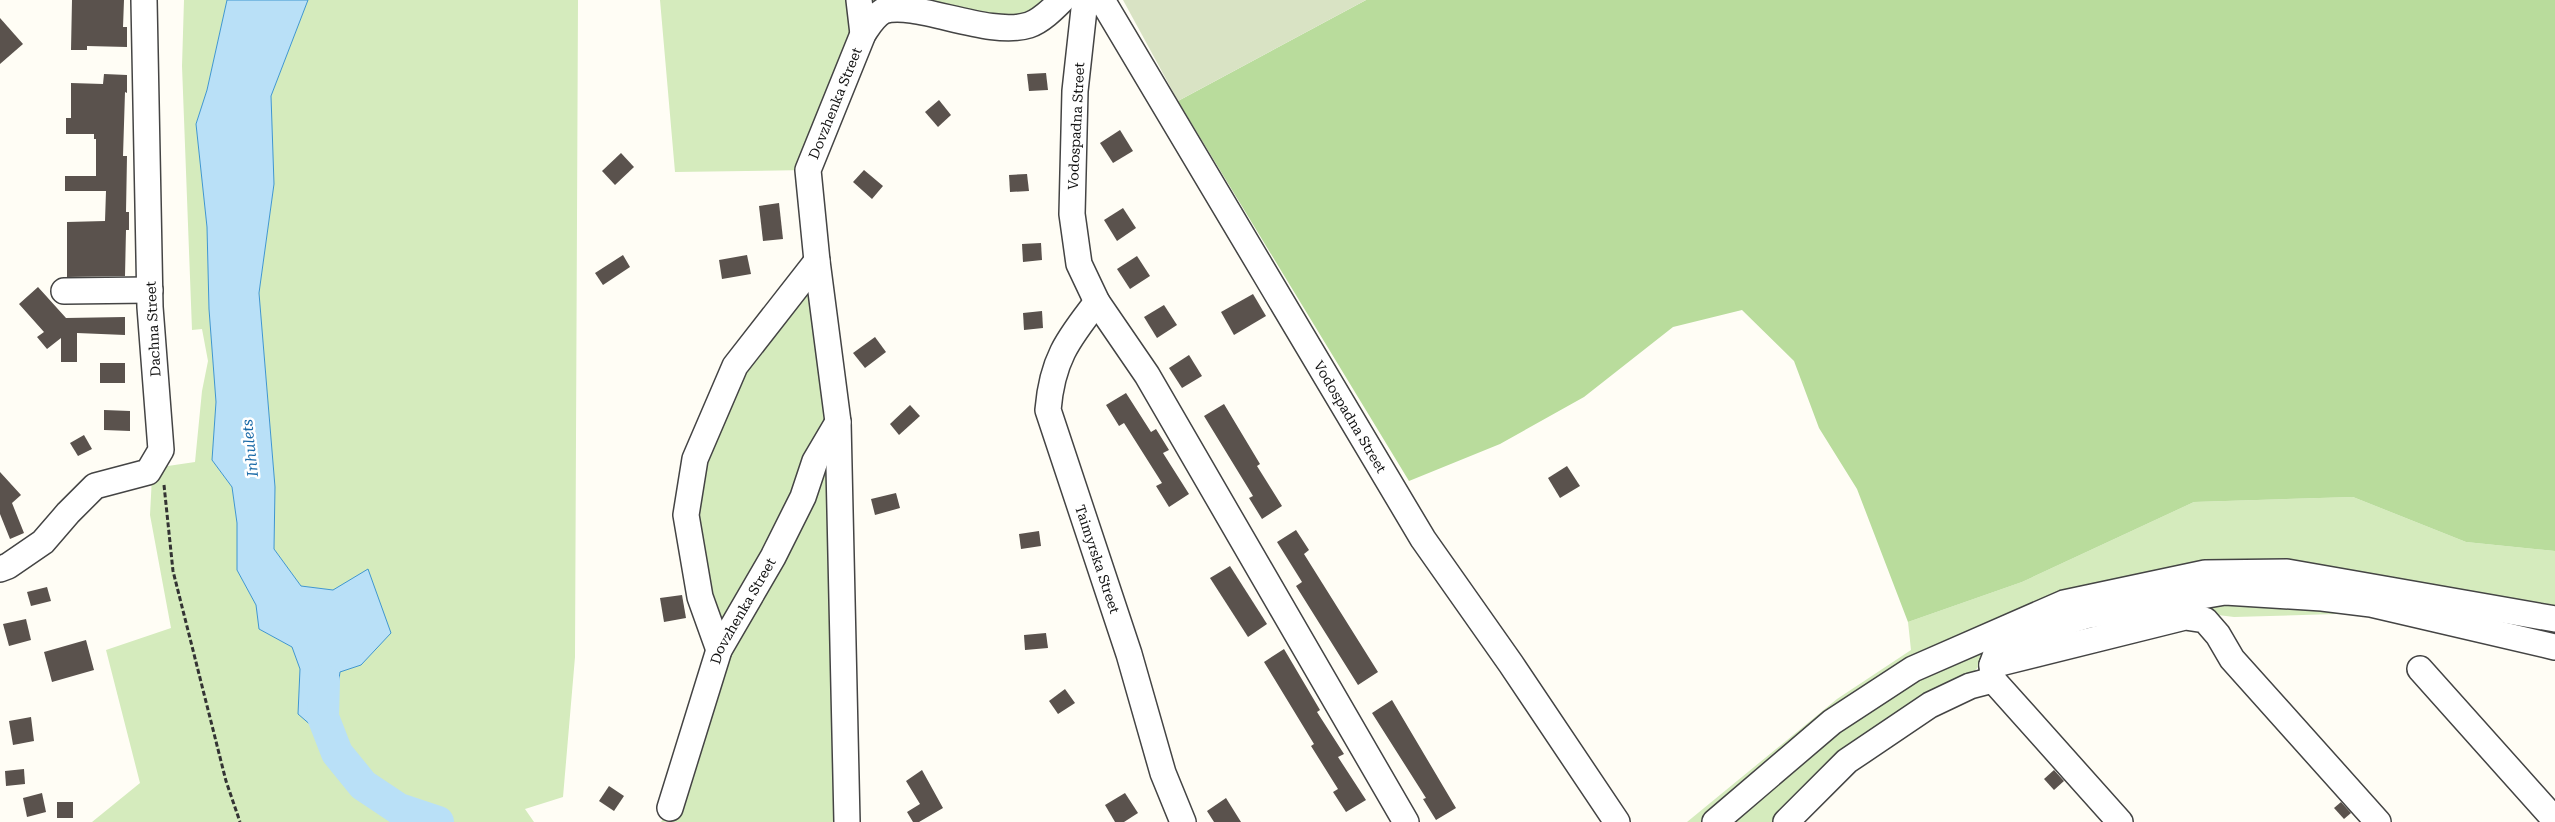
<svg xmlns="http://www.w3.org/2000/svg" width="2555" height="822" font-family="'Roboto Serif',serif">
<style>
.green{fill:#d5ebbd}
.forest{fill:#b9dc9c}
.cemetery{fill:#d9e3c4}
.water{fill:#b9e0f7;stroke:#3f96cf}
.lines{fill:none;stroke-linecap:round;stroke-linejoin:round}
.river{stroke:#b9e0f7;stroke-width:32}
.building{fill:#5a524d}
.minor-casing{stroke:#444;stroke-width:28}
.path{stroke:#333;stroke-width:3;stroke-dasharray:5 2.5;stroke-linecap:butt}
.minor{stroke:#fff;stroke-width:25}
.labels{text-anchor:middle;stroke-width:5;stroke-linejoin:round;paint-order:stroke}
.street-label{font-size:14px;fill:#111;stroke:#fff}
.water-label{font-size:15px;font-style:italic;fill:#1768a6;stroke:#fff}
</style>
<rect width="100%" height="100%" fill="#fffdf5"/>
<g class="green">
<path d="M184 0H227L207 90 196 124 207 227 209 309 216 402 212 460 232 487 237 523V570L256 605 259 629 292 647 300 669 298 714 338 723 336 701 340 671 361 665 333 590 301 586 274 549 275 487 259 293 274 184 271 96 308 0H578L575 657 563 797 525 809 534 822H92L140 783 106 650 171 628 150 515 152 477 161 467 195 462 202 391 208 361 202 329 192 330 182 66Z"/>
<path d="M660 0H1062L1030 25 884 10 808 170 675 172Z"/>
<path d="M817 261 847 822H661L670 808 719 650 686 515 735 366Z"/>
<path d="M2353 497 2466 542 2555 551V654L2370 613 2234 617 2186 611 1982 662 1970 677 1845 753 1774 822H1687L1837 699 1911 650 1908 622 2022 582 2194 502Z"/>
</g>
<path class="forest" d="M1366 0H2555V551L2466 542 2353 497 2194 502 2022 582 1908 622 1857 489 1819 428 1794 361 1742 310 1673 327 1584 397 1500 444 1409 481 1178 101Z"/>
<path class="cemetery" d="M1123 0H1366L1178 101Z"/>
<path class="water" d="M227 0H308L271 96 274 184 259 293 275 487 274 549 301 586 333 590 368 569 391 633 361 665 340 672 336 701 338 723 313 727 298 714 300 669 292 647 259 629 256 605 237 570V523L232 487 212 460 216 402 209 309 207 227 196 124 207 90Z"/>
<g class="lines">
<path class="river" d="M324 681 323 717 337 753 363 785 399 809 438 822"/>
</g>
<g class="building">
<path d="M72 0H124L123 27H127V47L87 46V50H71Z"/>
<path d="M0 18 23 44 0 64Z"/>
<path d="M1046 73 1048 90 1029 91 1027 74Z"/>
<path d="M104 74 127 75V93L125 92 123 156H127L126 212H129V230H126L125 276 67 277V222L105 221 106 191H65V176H96V139H94V134H66V118H71V83L103 84Z"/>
<path d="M939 100 951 115 938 127 925 112Z"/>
<path d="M1120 130 1133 151 1113 163 1100 143Z"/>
<path d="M621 153 634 167 615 185 602 171Z"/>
<path d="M864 170 883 186 872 199 853 182Z"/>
<path d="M1027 174 1029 191 1010 192 1009 175Z"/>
<path d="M779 203 783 239 763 241 759 206Z"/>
<path d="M1123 208 1136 228 1117 241 1104 220Z"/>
<path d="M1041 243 1042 260 1023 262 1022 244Z"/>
<path d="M623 255 630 267 603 285 595 273Z"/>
<path d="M747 255 751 274 722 279 719 260Z"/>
<path d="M1137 256 1150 276 1130 289 1117 269Z"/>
<path d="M38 287 66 318 125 317V335L77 333V362H61V338L47 349 37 337 44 332 19 304Z"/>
<path d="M1253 294 1266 316 1234 335 1221 312Z"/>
<path d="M1164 305 1177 325 1157 338 1144 317Z"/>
<path d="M1042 311 1043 328 1024 330 1023 313Z"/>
<path d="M875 337 886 352 865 368 853 353Z"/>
<path d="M1189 355 1202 376 1182 388 1169 368Z"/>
<rect x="100" y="363" width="25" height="20"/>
<path d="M1126 393 1151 432 1156 429 1169 450 1163 453 1189 494 1169 507 1156 486 1162 483 1124 423 1119 426 1106 405Z"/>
<path d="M1224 404 1260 464 1257 466 1282 506 1262 519 1249 498 1253 496 1204 416Z"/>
<path d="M910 405 920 416 899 435 890 424Z"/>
<path d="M104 410 130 411V431L104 430Z"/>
<path d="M84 435 92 449 78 456 70 443Z"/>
<path d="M1567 466 1580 486 1560 498 1548 478Z"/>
<path d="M0 472 21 495 12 503 24 533 10 539 0 514Z"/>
<path d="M896 493 900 508 875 515 871 499Z"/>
<path d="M1296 530 1309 550 1304 554 1378 672 1358 685 1296 586 1302 582 1277 542Z"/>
<path d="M1039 531 1041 546 1021 549 1019 534Z"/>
<path d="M1230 566 1267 624 1248 637 1210 578Z"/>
<path d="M47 587 51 601 31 606 27 592Z"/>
<path d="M682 595 686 618 664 622 660 598Z"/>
<path d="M26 619 31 640 9 646 3 624Z"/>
<path d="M1046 633 1048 648 1025 650 1024 635Z"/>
<path d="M86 640 94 670 52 682 44 652Z"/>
<path d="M1284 649 1320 710 1317 712 1344 754 1338 757 1366 800 1346 812 1333 792 1338 789 1311 746 1314 744 1264 662Z"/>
<path d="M1065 689 1075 703 1058 714 1049 701Z"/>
<path d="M1392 700 1456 808 1436 820 1423 799 1426 798 1372 713Z"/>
<path d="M31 717 34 741 13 745 9 721Z"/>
<path d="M24 769 25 784 6 786 5 771Z"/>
<path d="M922 770 943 808 919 822H913L907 812 920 804 906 781Z"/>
<path d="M2054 770 2064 781 2054 790 2044 779Z"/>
<path d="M609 786 624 796 614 811 599 801Z"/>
<path d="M42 793 46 812 27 817 23 798Z"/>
<path d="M1125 793 1138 813 1124 822H1115L1105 805Z"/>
<path d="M1226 798 1241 822H1214L1207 811Z"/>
<rect x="57" y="802" width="16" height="16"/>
<path d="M2341 802 2351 813 2344 819 2334 808Z"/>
</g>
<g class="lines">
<g class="minor-casing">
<g id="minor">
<path d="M859 0 863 34"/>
<path d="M1085 0 1075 91 1072 214 1079 264 1097 302 1147 375 1406 822"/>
<path id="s1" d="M1102 0 1423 539 1511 664 1617 822"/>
<path d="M64 291 150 290"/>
<path id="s2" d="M1097 302C1067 340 1052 361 1048 410L1129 654 1163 773 1183 822"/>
<path d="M0 569 8 566 43 542 68 513 95 486 148 472 161 450 150 307 144 0"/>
<path d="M719 650 700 597 686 515 695 459 735 366 817 261"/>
<path d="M1992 665 2185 617 2205 620 2218 635 2232 659 2378 822"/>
<path d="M2420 669 2555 820"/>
<path d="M1993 680 1992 665 1997 651 2012 639 2085 616 2225 592 2322 598 2371 604 2555 647"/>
<path id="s3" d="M670 808 719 650 773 557 803 497 815 461 838 422"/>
<path id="s4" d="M847 822 838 422 817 261 808 170 863 34C869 25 873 17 883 11 915 0 988 38 1029 25 1041 21 1053 9 1062 0"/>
<path d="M1715 822 1832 722 1913 669 2064 603 2205 573 2287 572 2555 619"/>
<path d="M1786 822 1847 761 1930 705 1970 686 1993 680 2120 822"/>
</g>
</g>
<path class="path" d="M164 485 173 571 226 781 240 822"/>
<use href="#minor" class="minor"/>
</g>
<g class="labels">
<g class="street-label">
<text dy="5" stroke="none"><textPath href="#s4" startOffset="726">Dovzhenka Street</textPath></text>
<text transform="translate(1076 126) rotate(-87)" y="5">Vodospadna Street</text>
<text transform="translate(153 329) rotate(-93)" y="5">Dachna Street</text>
<text dy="5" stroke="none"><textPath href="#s1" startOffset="485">Vodospadna Street</textPath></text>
<text dy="5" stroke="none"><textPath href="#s2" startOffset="278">Taimyrska Street</textPath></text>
<text dy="5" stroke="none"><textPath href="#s3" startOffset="211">Dovzhenka Street</textPath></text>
</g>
<g class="water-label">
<text transform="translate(250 448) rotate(-96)" y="5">Inhulets</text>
</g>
</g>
</svg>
